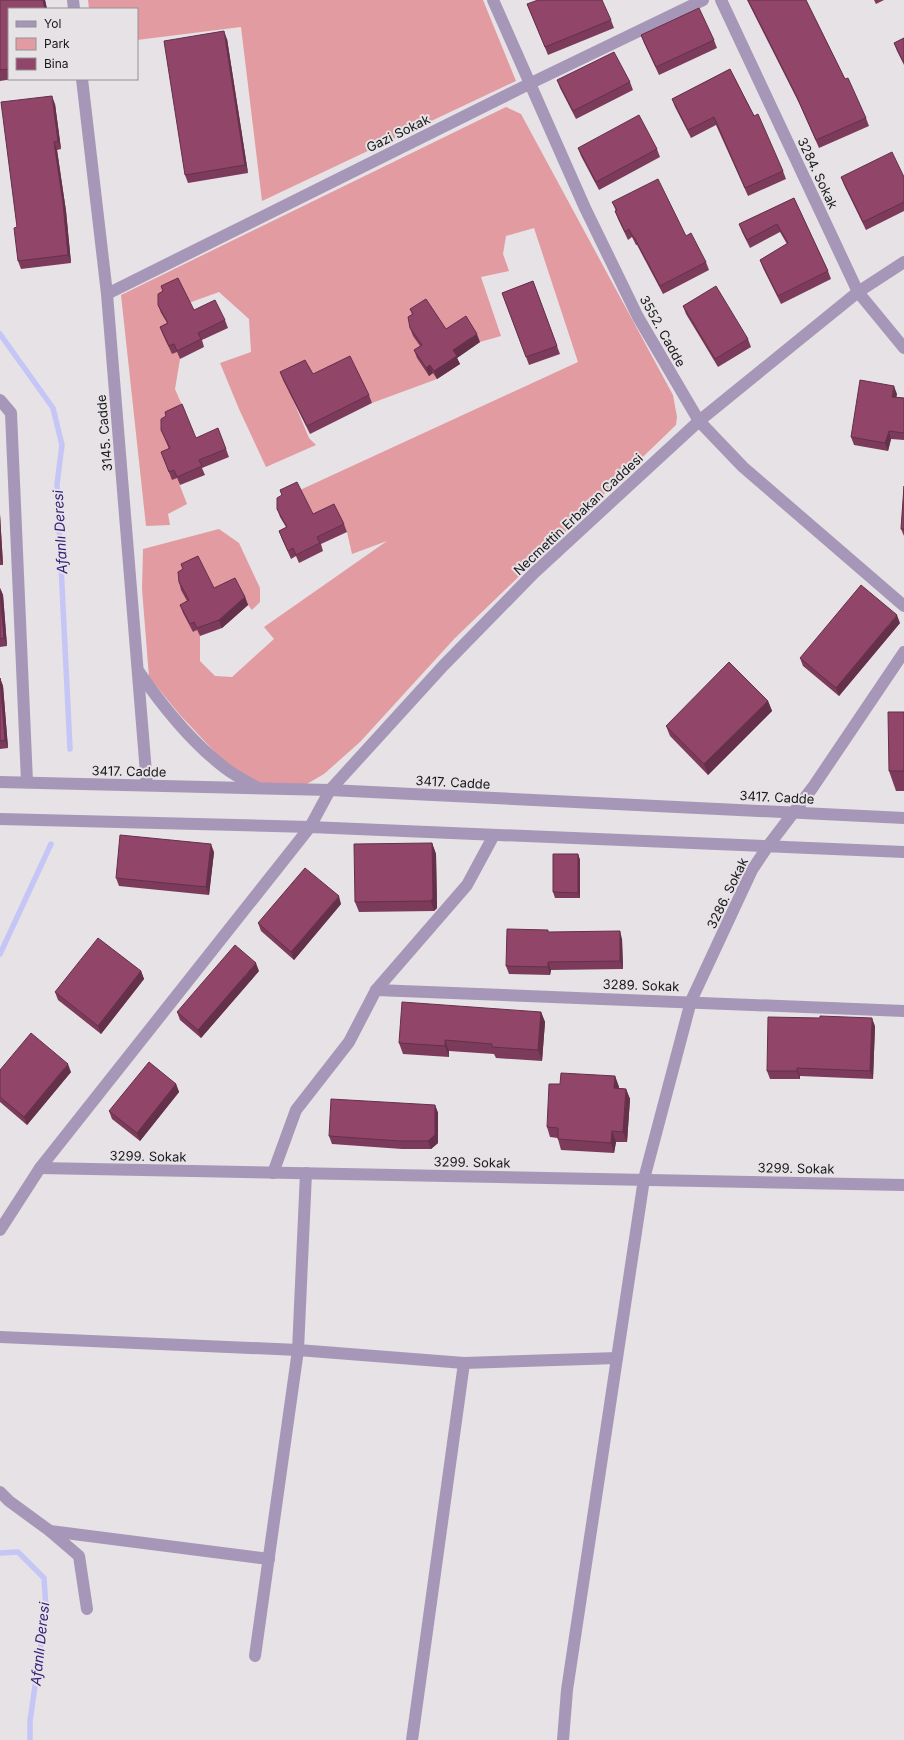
<svg xmlns="http://www.w3.org/2000/svg" width="904" height="1740" font-family="Inter,sans-serif">
<style>
.green{fill:#e29ba1}
.lines{fill:none;stroke-linecap:round;stroke-linejoin:round}
.stream{stroke:#c5c6f6;stroke-width:5.5}
.minor{stroke:#a697b8;stroke-width:12}
.tertiary{stroke:#a697b8;stroke-width:12}
.wall{fill:#7c3b5a}
.shaded-wall{fill:#65304a}
.building{fill:#904569;stroke:#65304a}
.labels{text-anchor:middle;stroke-width:4;stroke-linejoin:round;paint-order:stroke}
.street-label{font-size:13px;fill:#181718;stroke:#e6e2e6}
.water-label{font-size:14px;font-style:italic;fill:#312179;stroke:#e6e2e6}
</style>
<rect width="100%" height="100%" fill="#e6e2e6"/>
<g class="green">
<path d="M88 0H483L516 81 262 201 241 27 137 40V9H89Z"/>
<path d="M506 107 521 114 673 395 677 417 676 425 455 638 360 742 324 774 305 785 260 784 226 764 180 715 149 677 142 589 143 549 219 529 239 543 260 588V602L252 610 248 605 196 596 193 632 197 630 200 636V661L215 676 232 677 274 639 264 627 387 541 352 554 347 532 337 512 316 523 300 490 578 362 534 228 506 236 503 254 509 271 481 277 501 336 480 342 468 324 420 345 437 379 372 403 353 364 291 395 309 438 316 445 266 467 239 409 220 363 251 352 249 319 219 292 161 313 167 323 180 359 175 389 185 412 169 448 177 478 187 504 168 514 170 525 146 526 121 295Z"/>
</g>
<g class="lines">
<g class="stream">
<path d="M0 334 53 408 62 445 57 484 70 749"/>
<path d="M0 954 51 844"/>
<path d="M0 1553 18 1552 44 1578 46 1609 30 1721V1740"/>
</g>
<g class="minor">
<path d="M721 0 858 292 904 348"/>
<path d="M107 294 531 83 703 0"/>
<path d="M0 400 11 413 27 782"/>
<path d="M376 990 904 1011"/>
<path d="M40 1168 904 1185"/>
<path d="M273 1173 296 1110 349 1042 376 990 467 885 494 835"/>
<path d="M0 1230 40 1168 310 827"/>
<path d="M0 1337 298 1350 464 1363 617 1358"/>
<path d="M0 1492 9 1501 50 1531 79 1556 87 1609"/>
<path d="M50 1531 269 1559"/>
<path d="M255 1656 298 1350 306 1173"/>
<path d="M412 1740 464 1363"/>
<path d="M563 1740 567 1690 644 1179 691 1001 752 870 768 846 813 787 904 652"/>
</g>
<g class="tertiary">
<path d="M73 0 74 9"/>
<path d="M493 0 585 208 638 317 699 421 743 467 904 606"/>
<path d="M82 79 107 294 147 785"/>
<path d="M139 672C163 707 191 742 225 768 234 775 246 781 256 787"/>
<path d="M0 782 330 790 904 818"/>
<path d="M0 819 310 827 904 852"/>
<path d="M310 827 330 790 443 666 534 573 699 421 858 292 904 262"/>
</g>
</g>
<g class="wall">
<path d="M0 0H45L47 9H9V79H13L0 81Z"/>
<path d="M747 0H806L845 79 866 118 869 126 819 148 799 103Z"/>
<path d="M874 0H884L876 4Z"/>
<path d="M527 4 611 20 614 28 548 55Z"/>
<path d="M641 35 714 40 717 48 659 75 644 43Z"/>
<path d="M904 38V65L897 51 894 43Z"/>
<path d="M227 39 248 173 188 183 185 175Z"/>
<path d="M730 69 783 171 786 179 748 196 716 125 691 138 675 107 672 99Z"/>
<path d="M557 80 630 82 633 90 576 119 560 88Z"/>
<path d="M55 104 61 149 57 150 66 211 71 263 21 269 18 261 17 227Z"/>
<path d="M578 148 657 149 660 157 599 190 581 156Z"/>
<path d="M841 177H904V211L866 230 844 185Z"/>
<path d="M794 198 828 271 831 279 781 304 763 268 760 260 787 244 780 232 750 248 742 232 739 224Z"/>
<path d="M612 202 686 236 706 262 709 270 663 294 637 245H636L632 237 628 240 618 219 615 211H616Z"/>
<path d="M533 281 560 354 529 365 502 293Z"/>
<path d="M161 286 194 310 225 320 228 328 202 340 204 347 180 359 177 352 172 354 163 335 160 327 167 323 161 313 158 305 163 291Z"/>
<path d="M683 306 748 339 751 347 718 367 686 314Z"/>
<path d="M410 309 446 329 480 342 457 358 460 364 437 379 433 373 429 376 417 358 414 350 420 346 413 336 410 328 412 314Z"/>
<path d="M280 372 313 374 369 395 372 403 310 434 283 380Z"/>
<path d="M897 394 896 397 904 398V440L891 439 888 451 854 445 851 437Z"/>
<path d="M161 430 196 438 226 449 229 457 202 468 205 475 180 485 177 478 172 480 161 452 169 449Z"/>
<path d="M904 486V536L901 529Z"/>
<path d="M280 490 313 514 344 524 347 532 321 544 323 551 299 563 296 556 291 559 282 539 279 531 286 527 280 517 277 509 282 495Z"/>
<path d="M0 514 3 565H0Z"/>
<path d="M181 564 214 588 245 597 248 605 222 628 200 636 197 630 193 632 183 613 180 605 187 601 181 590 179 582 183 569Z"/>
<path d="M0 588 3 595 7 646 0 647Z"/>
<path d="M900 623 839 696 803 666 800 658Z"/>
<path d="M0 678 3 686 8 748 0 749Z"/>
<path d="M768 701 772 711 708 775 670 736 666 726Z"/>
<path d="M904 712V791H896L889 771Z"/>
<path d="M432 843 436 854 437 908 434 911 359 912 355 902Z"/>
<path d="M214 852 209 895 119 886 116 878Z"/>
<path d="M578 854 580 860V898H555L553 892Z"/>
<path d="M341 904 294 960 261 931 258 923Z"/>
<path d="M549 932 622 939 623 969 551 970 550 975 509 974 506 966Z"/>
<path d="M141 971 144 979 101 1034 58 1000 55 992Z"/>
<path d="M259 971 201 1038 180 1020 177 1012Z"/>
<path d="M541 1012 545 1022 542 1061 496 1058 494 1054 449 1051V1057L403 1054 399 1043Z"/>
<path d="M875 1026 873 1079 800 1076V1079H770L767 1071Z"/>
<path d="M0 1070 71 1072 27 1125 0 1102Z"/>
<path d="M615 1076 619 1087V1088L626 1089 630 1099 627 1142H616L614 1153 561 1150 558 1139V1138L550 1137 547 1127 560 1084Z"/>
<path d="M176 1084 179 1092 140 1141 112 1119 109 1111Z"/>
<path d="M435 1105 438 1113V1143L431 1149H402L332 1144 329 1136Z"/>
</g>
<g class="shaded-wall">
<path d="M43 0H45L47 9H45Z"/>
<path d="M224 31 227 39 248 173 245 165Z"/>
<path d="M52 96 55 104 61 149 58 141Z"/>
<path d="M54 142 57 150 66 211 71 263 68 255Z"/>
<path d="M477 334 480 342 457 358 460 364 437 379 434 371 453 350Z"/>
<path d="M430 365 433 373 429 376 426 368Z"/>
<path d="M894 386 897 394 895 405 892 397Z"/>
<path d="M889 431 891 439 888 451 885 443Z"/>
<path d="M0 515 3 565 0 557Z"/>
<path d="M0 588 3 595 7 646 4 638Z"/>
<path d="M245 597 248 605 222 628 219 620Z"/>
<path d="M897 615 900 623 839 696 836 688Z"/>
<path d="M0 678 3 686 8 748 5 740Z"/>
<path d="M768 701 772 711 708 775 704 764Z"/>
<path d="M432 843 436 854 437 908 434 911 431 901Z"/>
<path d="M211 844 214 852 209 895 206 887Z"/>
<path d="M578 854 580 860V898L578 893Z"/>
<path d="M339 896 341 904 294 960 291 952Z"/>
<path d="M620 931 622 939 623 969 620 961Z"/>
<path d="M548 962 551 970 550 975 548 967Z"/>
<path d="M256 963 259 971 201 1038 198 1030Z"/>
<path d="M141 971 144 979 101 1034 98 1026Z"/>
<path d="M541 1012 545 1022 542 1061 538 1050Z"/>
<path d="M872 1018 875 1026 873 1079 870 1071Z"/>
<path d="M445 1040 449 1051V1057L445 1046Z"/>
<path d="M68 1064 71 1072 27 1125 24 1117Z"/>
<path d="M797 1068 800 1076V1079L797 1071Z"/>
<path d="M615 1076 619 1087 618 1098 614 1088Z"/>
<path d="M176 1084 179 1092 140 1141 137 1133Z"/>
<path d="M626 1089 630 1099 627 1142 623 1132Z"/>
<path d="M435 1105 438 1113V1143L431 1149 428 1141Z"/>
<path d="M612 1131 616 1142 614 1153 611 1143Z"/>
</g>
<g class="building">
<path d="M0 0H43L45 9H9V69L0 70Z"/>
<path d="M538 0H602L611 20 545 47 527 4Z"/>
<path d="M748 0H806L845 79 848 78 866 118 816 140 796 95Z"/>
<path d="M699 8 714 40 656 67 641 35Z"/>
<path d="M224 31 245 165 185 175 164 41Z"/>
<path d="M904 38V63L894 43Z"/>
<path d="M614 52 630 82 573 111 557 80Z"/>
<path d="M730 69 754 116 758 114 783 171 745 188 714 117 688 130 672 99Z"/>
<path d="M52 96 58 141 54 142 63 203 68 255 18 261 14 228 17 227 1 102Z"/>
<path d="M639 115 657 149 596 182 578 148Z"/>
<path d="M892 152 904 177V202L863 222 841 177Z"/>
<path d="M658 179 686 236 691 233 706 262 660 286 634 237H633L629 229 625 232 615 211 617 210 612 202Z"/>
<path d="M794 198 828 271 778 296 760 260 788 243 777 224 747 240 739 224Z"/>
<path d="M178 278 194 310 215 300 225 320 198 333 201 339 177 351 174 344 169 346 160 327 168 323 158 305V294L163 291 161 286Z"/>
<path d="M533 281 557 346 526 357 502 293Z"/>
<path d="M716 286 748 339 715 359 683 306Z"/>
<path d="M426 299 446 329 466 316 477 334 453 350 457 356 434 371 430 365 426 368 414 350 422 345 410 328 408 317 413 314 410 309Z"/>
<path d="M350 356 369 395 307 426 280 372 305 360 313 374Z"/>
<path d="M860 380 894 386 892 397 904 398V433L889 431 885 443 851 437Z"/>
<path d="M182 404 196 438 218 428 226 449 199 460 202 466 177 477 174 470 169 472 161 452 170 448 161 430V419L166 416 165 412Z"/>
<path d="M297 482 313 514 334 504 344 524 317 537 320 543 296 555 293 548 288 551 279 531 287 527 277 509V498L282 495 280 490Z"/>
<path d="M904 486V529H901Z"/>
<path d="M198 556 214 588 235 578 245 597 219 620 197 628 194 622 190 624 180 605 189 600 179 582 178 572 183 569 181 564Z"/>
<path d="M861 585 897 615 836 688 800 658Z"/>
<path d="M0 591 4 638 0 639Z"/>
<path d="M729 662 768 701 704 764 666 726Z"/>
<path d="M0 678 5 740 0 741Z"/>
<path d="M888 712H904V771H889Z"/>
<path d="M120 835 211 844 206 887 116 878Z"/>
<path d="M432 843 433 898 431 901 355 902 354 844Z"/>
<path d="M553 854H578V893L553 892Z"/>
<path d="M305 868 339 896 291 952 258 923Z"/>
<path d="M507 929 548 930V932L620 931V961L548 962V967L506 966Z"/>
<path d="M98 938 141 971 98 1026 55 992Z"/>
<path d="M235 945 256 963 198 1030 177 1012Z"/>
<path d="M402 1002 541 1012 538 1050 492 1047V1044L445 1040V1046L399 1043Z"/>
<path d="M820 1016 872 1018 870 1071 797 1068V1071H767L768 1017 820 1018Z"/>
<path d="M31 1033 68 1064 24 1117 0 1097V1070Z"/>
<path d="M149 1062 176 1084 137 1133 109 1111Z"/>
<path d="M561 1073 615 1076 614 1088 626 1089 623 1132 612 1131 611 1143 558 1139V1128L547 1127 549 1084H560Z"/>
<path d="M331 1099 435 1105V1135L428 1141H399L329 1136Z"/>
</g>
<g class="labels">
<g class="street-label">
<text transform="translate(398 133) rotate(-26)" y="5">Gazi Sokak</text>
<text transform="translate(818 173) rotate(65)" y="5">3284. Sokak</text>
<text transform="translate(663 331) rotate(61)" y="5">3552. Cadde</text>
<text transform="translate(104 433) rotate(-95)" y="5">3145. Cadde</text>
<text transform="translate(578 514) rotate(-43)" y="5">Necmettin Erbakan Caddesi</text>
<text transform="translate(129 771) rotate(1)" y="5">3417. Cadde</text>
<text transform="translate(453 782) rotate(3)" y="5">3417. Cadde</text>
<text transform="translate(777 797) rotate(3)" y="5">3417. Cadde</text>
<text transform="translate(727 893) rotate(-64)" y="5">3286. Sokak</text>
<text transform="translate(641 985) rotate(2)" y="5">3289. Sokak</text>
<text transform="translate(148 1156) rotate(1)" y="5">3299. Sokak</text>
<text transform="translate(472 1162) rotate(1)" y="5">3299. Sokak</text>
<text transform="translate(796 1168) rotate(1)" y="5">3299. Sokak</text>
</g>
<g class="water-label">
<text transform="translate(60 532) rotate(-93)" y="5">Afanlı Deresi</text>
<text transform="translate(40 1644) rotate(-84)" y="5">Afanlı Deresi</text>
</g>
</g>
<rect x="8" y="8" width="130" height="72" fill="#e6e2e6" stroke="#949194"/>
<rect x="16" y="21" width="20" height="6" fill="#a697b8" stroke="#949194"/>
<text x="44" y="28" font-size="12" fill="#181718">Yol</text>
<rect x="16" y="38" width="20" height="12" fill="#e29ba1" stroke="#949194"/>
<text x="44" y="48" font-size="12" fill="#181718">Park</text>
<rect x="16" y="58" width="20" height="12" fill="#904569" stroke="#949194"/>
<text x="44" y="68" font-size="12" fill="#181718">Bina</text>
</svg>
